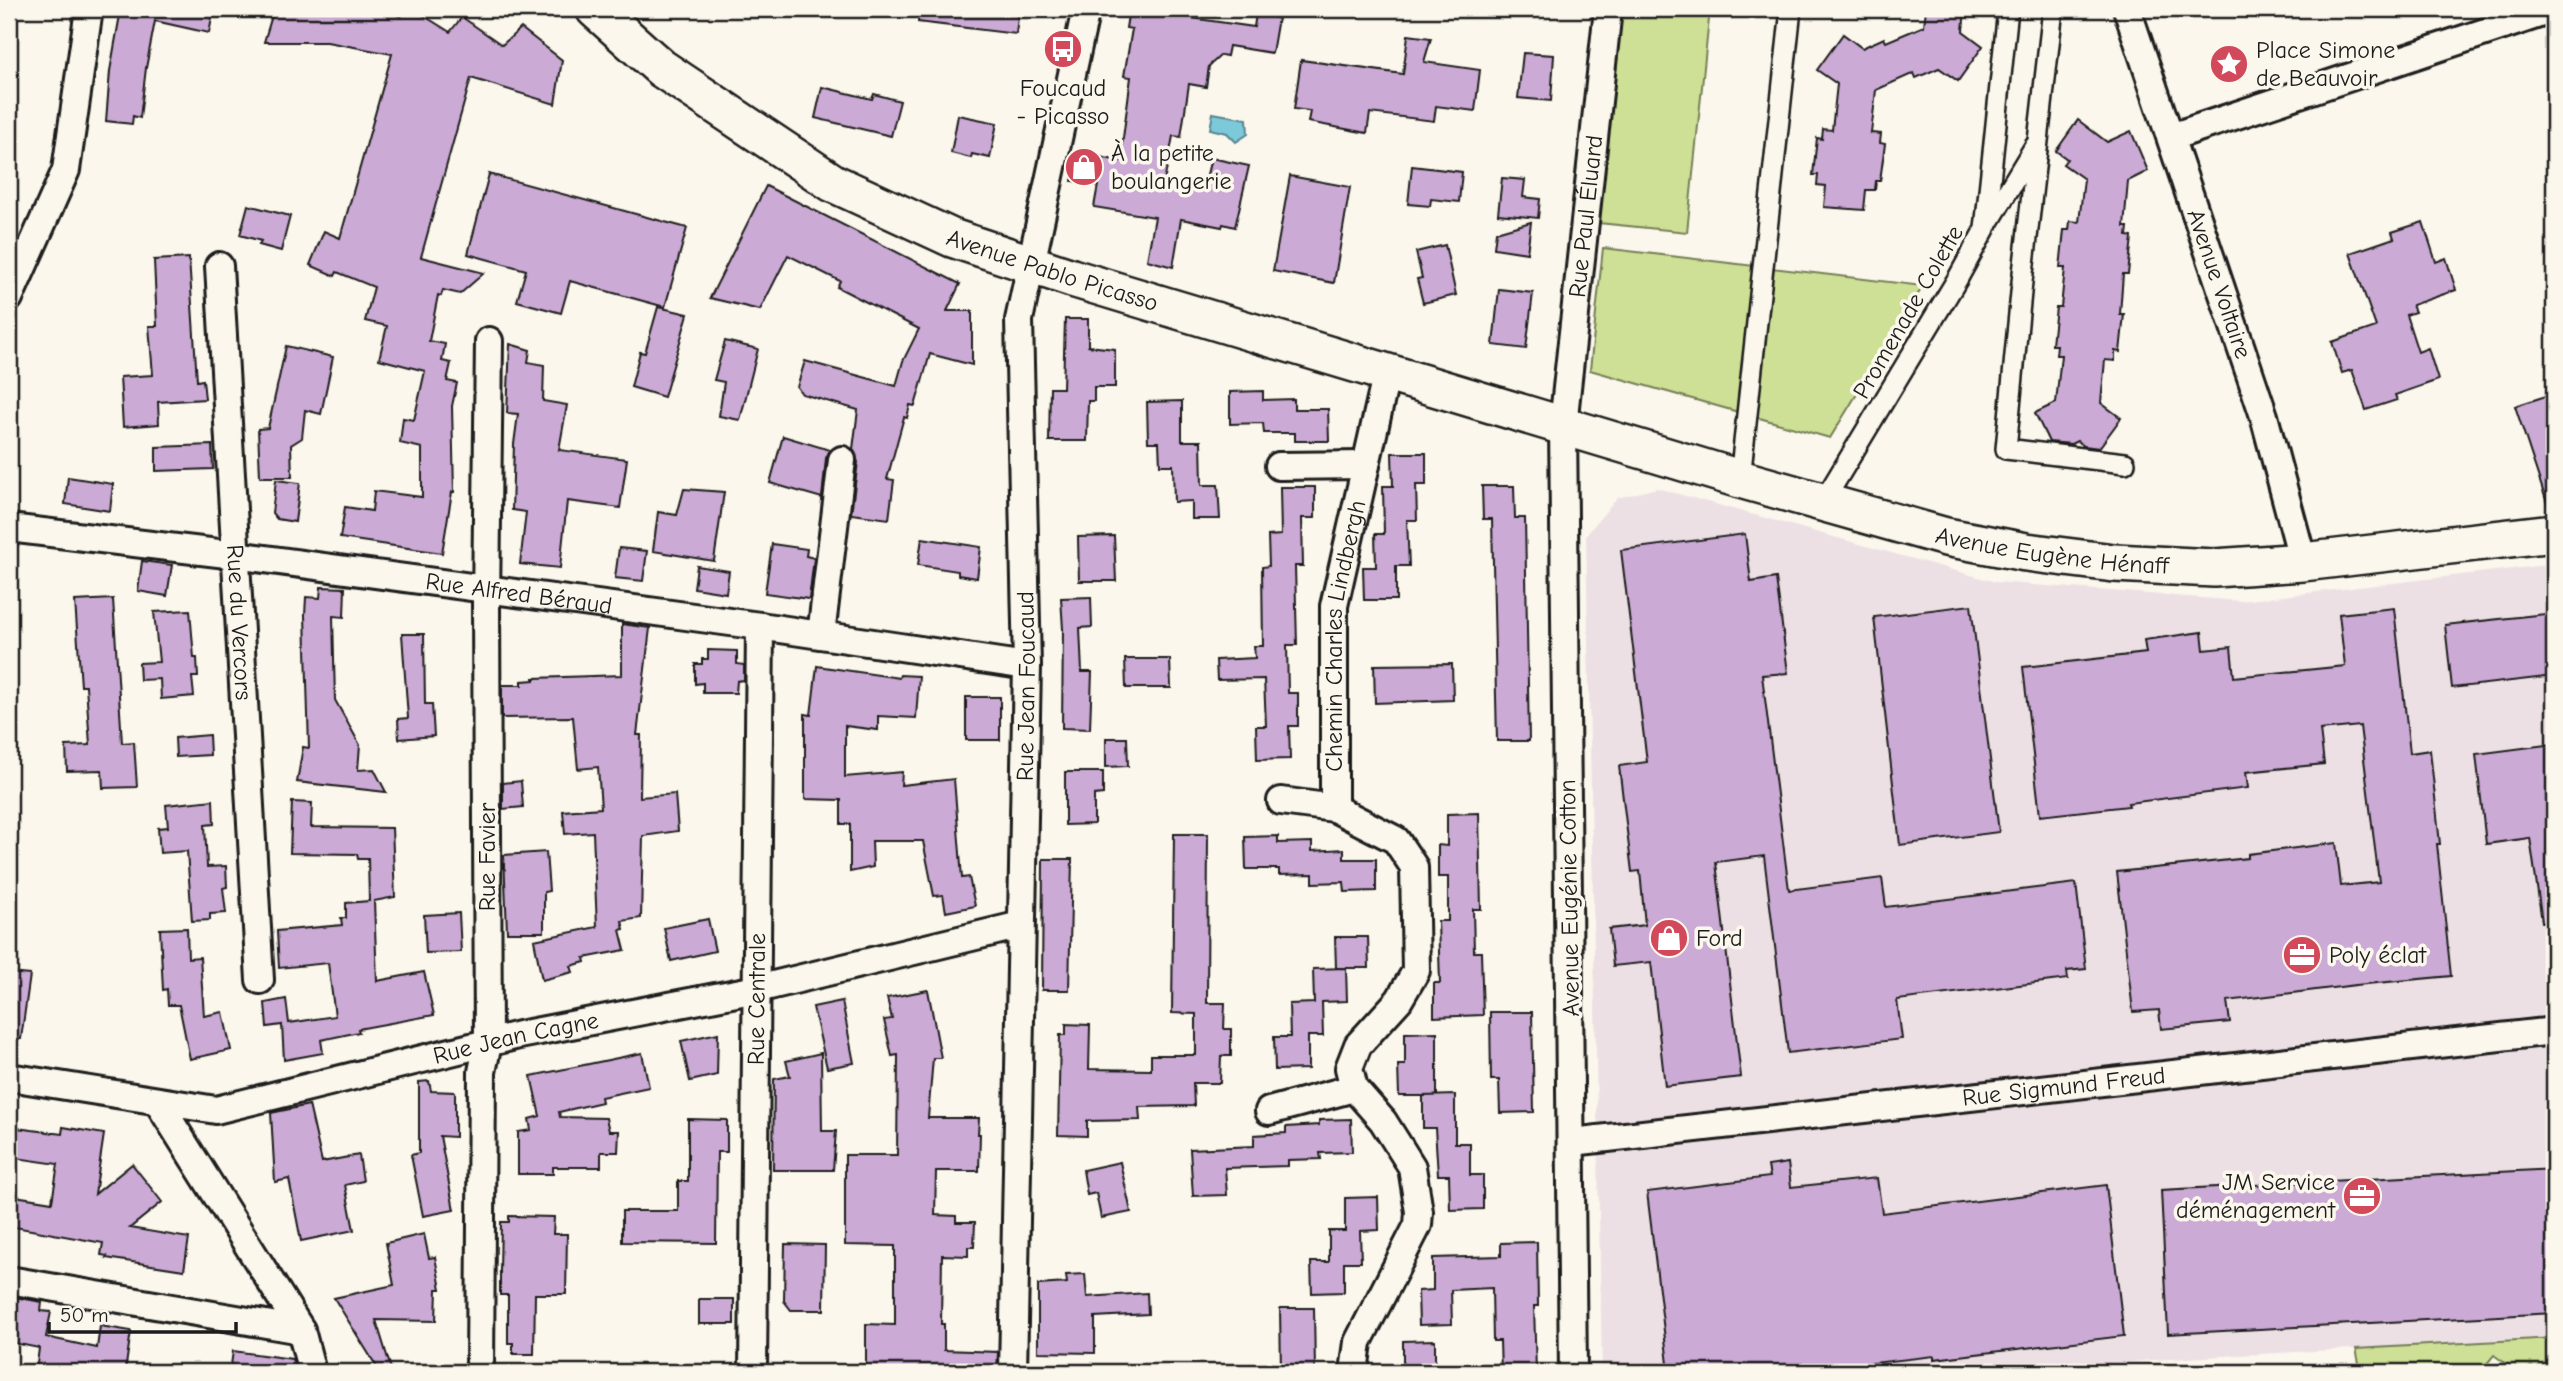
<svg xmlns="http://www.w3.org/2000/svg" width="2563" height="1381" font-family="'Comic Neue',sans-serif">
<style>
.built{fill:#ede0e5}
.green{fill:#cde095;stroke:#747e58;stroke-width:2}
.water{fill:#7cc9da;stroke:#56848e;stroke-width:2}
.building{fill:#cbaad5;stroke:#1c1c1c;stroke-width:2}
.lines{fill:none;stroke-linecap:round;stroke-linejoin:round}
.pedestrian-casing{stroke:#1c1c1c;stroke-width:24}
.minor-casing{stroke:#1c1c1c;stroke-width:32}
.secondary-casing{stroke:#1c1c1c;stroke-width:42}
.pedestrian{stroke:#fbf7ec;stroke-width:19}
.minor{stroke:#fbf7ec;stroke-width:26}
.secondary{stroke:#fbf7ec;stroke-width:37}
.labels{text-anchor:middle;stroke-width:7;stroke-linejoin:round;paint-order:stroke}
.poi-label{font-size:24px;fill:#1c1c1c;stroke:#fbf7ec;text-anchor:start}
.street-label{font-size:24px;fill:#1c1c1c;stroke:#fbf7ec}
</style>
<rect width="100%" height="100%" fill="#fbf7ec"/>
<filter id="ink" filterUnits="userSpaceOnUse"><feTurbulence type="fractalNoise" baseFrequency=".0143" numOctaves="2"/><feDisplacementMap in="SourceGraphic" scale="14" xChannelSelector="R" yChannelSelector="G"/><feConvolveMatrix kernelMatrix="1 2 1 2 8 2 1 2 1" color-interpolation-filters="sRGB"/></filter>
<g filter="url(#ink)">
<path class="built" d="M1657 488 1996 582 2240 601 2554 564V1338L2152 1360 2023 1372H1602L1586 535 1617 498Z"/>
<g class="green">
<path d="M1622 9H1710L1687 232 1599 223Z"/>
<path d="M1603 248 1923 286 1830 438 1590 370Z"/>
<path d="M2554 1338V1349L2547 1350 2548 1372H2541L2531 1366 2525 1372H2517L2494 1355 2480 1372H2361L2356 1349Z"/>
</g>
<path class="water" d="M1213 113 1247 119 1248 134 1236 142 1227 133 1210 129Z"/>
<g class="building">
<path d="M121 9H214L209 33 155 21 146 68 140 118 133 116 132 124 106 121 110 71Z"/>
<path d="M274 9H384L401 17 406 9H413L450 32 462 17 502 45 521 28 562 60 555 104 471 78 421 257 484 273 460 294 443 290 441 296 438 295 429 341 445 344 442 361 451 363 447 381 457 383 452 406 454 492H452L442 553 340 538 345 507 372 511 374 491 422 497V448L400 443 403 418 414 420 425 371 379 359 387 326 365 321 374 287 337 272 335 276 310 265 324 231 340 238 392 54 327 42H264Z"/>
<path d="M919 9H1019L1016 34 918 22Z"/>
<path d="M1129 9H1186L1184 17 1254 27 1256 14 1278 18 1272 53 1229 46 1227 56 1221 55 1209 66 1206 87 1189 84 1181 137 1173 136 1164 182 1203 191 1211 158 1249 166 1235 227 1223 224 1222 227 1181 219 1173 267 1147 260 1155 217 1094 207 1098 185 1072 181 1079 153 1120 161 1131 77 1124 76 1132 29 1126 28Z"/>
<path d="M1926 9H1965L1963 31 1983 46 1958 81 1939 68 1916 78 1914 73 1876 90 1871 133 1881 134 1880 143 1885 144 1880 181H1876L1875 190H1866L1864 210 1824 207 1826 186 1817 185 1818 175H1813L1817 138 1822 139 1823 129 1832 130 1837 84 1817 70 1843 34 1862 48 1884 38 1886 42 1924 26Z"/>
<path d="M1408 35 1431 38 1424 62 1480 70 1475 111 1436 106 1434 121 1370 113 1367 133 1308 122 1310 111 1294 109 1301 60 1403 74Z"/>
<path d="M1523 53 1554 55 1551 101 1518 98Z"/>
<path d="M822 87 872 99 874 94 900 101 891 136 815 118Z"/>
<path d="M958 115 997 123 990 158 972 154 971 158 951 153Z"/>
<path d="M2078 120 2107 142 2131 131 2148 171 2128 181 2124 227H2128L2127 236 2132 237 2128 274H2123L2120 314H2124L2120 352 2115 351V361L2105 360 2101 403 2121 418 2099 448 2084 446 2077 441 2071 444 2049 442 2035 413 2056 403 2061 355H2056L2057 345H2052L2056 307H2061L2065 268H2060L2064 230H2069L2070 221 2079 222 2084 179 2063 164 2067 159 2056 151Z"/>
<path d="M1412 166 1462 172 1459 202 1431 199 1430 206 1408 204Z"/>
<path d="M489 174 687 228 665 307 570 281 561 313 517 301 526 270 468 254Z"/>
<path d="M1290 176 1350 187 1334 283 1273 271Z"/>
<path d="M1502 178 1525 180 1523 197 1540 199 1538 218 1498 214Z"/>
<path d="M766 186 960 284 947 311H972V365L930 354 915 406 910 405 907 418 904 417 887 479 894 480 889 519 851 514 858 462 853 449 858 410 802 394 797 387 805 361 896 386 903 361 919 329 837 287 840 281 788 255 760 310 710 298Z"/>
<path d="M248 205 290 216 281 251 259 245 261 241 240 235Z"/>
<path d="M1531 222 1527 253 1494 248 1496 232Z"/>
<path d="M2423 222 2436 262 2446 258 2456 290 2412 305 2415 312 2406 315 2418 352 2428 348 2438 380 2395 395 2397 400 2366 410 2352 370 2342 373 2332 342 2376 327 2350 253 2394 238 2392 232Z"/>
<path d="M1445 245 1456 295 1423 303 1417 279 1422 278 1416 252Z"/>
<path d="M189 258 197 381 203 380 205 399 158 402 159 424 123 427 120 377 153 375 149 326H157L154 260Z"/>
<path d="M1499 289 1533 293 1526 349 1493 345Z"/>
<path d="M658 307 688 314 664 397 631 387 640 352 645 353Z"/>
<path d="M1065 319H1088V346L1115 349V387H1094V401H1088L1087 441H1049L1050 388H1063Z"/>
<path d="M725 341 758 349 740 420 719 416 724 382 714 380Z"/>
<path d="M510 344 530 350 528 362 544 365 543 401 567 405 559 450 627 459 620 508 567 501 560 568 520 564 526 512 512 510 514 444 518 414 507 413Z"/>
<path d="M286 346 333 357 321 414 305 410 302 438 291 445 292 477H260L258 429 268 428Z"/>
<path d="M1263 391V400L1294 399V409H1328L1329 441H1295V433H1264L1263 423 1230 424V392Z"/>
<path d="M2546 396 2548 401 2554 399V512H2550L2515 406Z"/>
<path d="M1182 401V441H1201L1202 485H1218L1220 519H1192V501L1174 502 1173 465H1160L1159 442H1148L1147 402Z"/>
<path d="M783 436 830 450 826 458 822 498 770 483Z"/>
<path d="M212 445 213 469 156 471V447Z"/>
<path d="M1392 453H1426V485H1416L1417 520H1407L1409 566H1396V600H1364L1363 567H1376L1375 534H1384L1383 486H1393Z"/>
<path d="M68 477 113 484 110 511 65 504Z"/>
<path d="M276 480 300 483 295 522 277 519 272 513Z"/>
<path d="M1482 486H1514L1515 518H1525L1529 741H1497L1492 519H1483Z"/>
<path d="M1280 487H1315V518H1302L1303 566H1295L1297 645H1287L1288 693H1298V726H1289L1290 759 1257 760 1256 726H1266L1264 679 1217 680 1216 660 1255 658 1254 646H1263L1262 567 1269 566 1268 536 1281 535Z"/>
<path d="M684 489 724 492 714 561 653 551 658 512 677 515Z"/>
<path d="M1745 534 1751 582 1776 578 1788 673 1762 675 1789 890 1882 878 1886 907 2076 883 2086 969 2067 971 2068 979 1897 1000 1902 1039 1788 1053 1764 856 1716 862 1741 1077 1665 1086 1651 962 1613 966 1609 929 1645 925 1640 871 1632 872 1619 766 1647 762 1621 550Z"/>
<path d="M1114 536 1116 581H1079L1078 537Z"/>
<path d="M922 538 981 547 977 578 958 575V571L918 565Z"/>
<path d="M772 544 807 549 806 556 814 558 809 599 765 593Z"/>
<path d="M619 548 647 551 643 581 615 578Z"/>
<path d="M142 561 172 565 167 596 138 591Z"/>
<path d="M697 566 729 571 726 593 694 588Z"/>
<path d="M321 587 345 588 344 617 333 616 335 700 360 745 358 770 374 769 386 792 297 782 303 747 309 748 305 615 306 597 320 598Z"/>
<path d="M1091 597 1092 627 1080 628 1082 672H1092L1090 729 1062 728 1063 629 1061 598Z"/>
<path d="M113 599 122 743 134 742 137 787 103 788 102 770 67 771 66 746 90 745 86 686H81L75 601Z"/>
<path d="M1971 605 1999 832 1900 845 1874 617Z"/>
<path d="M2394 608 2410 753 2430 750 2440 844H2437L2451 976 2356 985 2227 1001 2230 1022 2161 1029 2159 1010 2133 1012 2117 872 2248 858V854L2336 843 2341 886 2379 882 2360 726 2320 730 2324 764 2246 772 2248 788 2128 803 2129 806 2040 816 2023 667 2146 653 2144 640 2202 632 2204 650 2231 647 2234 677 2345 666 2339 614Z"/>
<path d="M190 610 194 658H197L198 677H192L194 696 161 699 160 679 140 680 139 663 159 662 154 612Z"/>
<path d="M2554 613V676L2452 688 2445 625Z"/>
<path d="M622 624 650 628 637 735H641L640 797 675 794 678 831 643 836 641 918 622 921 624 929 620 930 625 950 584 958 585 962 571 966 573 972 542 980 534 940 597 927 593 832 565 834 563 811 601 808 598 767 578 769 573 717 502 718V685H522V681L534 680V678L622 675Z"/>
<path d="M402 634H424L425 704H432L434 736 399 739 398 719 408 718Z"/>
<path d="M708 650 737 651V664L744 665V680L737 681 736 693H703V683L695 684V664H702V659H708Z"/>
<path d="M1125 659H1170L1171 688H1126Z"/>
<path d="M1452 664 1453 700 1375 703 1374 665Z"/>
<path d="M817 666 899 678 900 675 919 676 916 718 878 716V730L845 726V777L902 772 901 785 954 779 962 878 969 877 975 906 946 912 943 895 934 896 923 841H872L873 867 850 872V824H841V800L805 799V714L811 715Z"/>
<rect x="966" y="697" width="34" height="43"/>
<path d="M209 735 210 755 176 757 175 738Z"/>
<path d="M1106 738H1127L1128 766 1106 767Z"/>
<path d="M2554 744V921L2542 922 2530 838 2486 844 2476 754Z"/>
<path d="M1065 772H1103V794L1094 795V824L1065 825Z"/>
<path d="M521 781 523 807 503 809V783Z"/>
<path d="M213 800 214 824 205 825 207 867 226 866 227 887 223 888 226 913 210 914V920L192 921 187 851 160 853 158 828 168 827 166 805Z"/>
<path d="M292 802 312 803 311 827 392 828 395 897 374 901 377 981 424 972 434 1015 358 1029 359 1032 321 1040 323 1053 284 1060 282 1025 267 1027 265 1003 286 999 289 1023 335 1016 328 963 279 968 277 931 342 925 341 918H346V903L369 901 368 859H358L357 854 290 853Z"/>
<path d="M1479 813 1481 909H1473L1474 952H1481L1483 1015 1434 1017V983H1440L1438 921H1448V877H1438V845L1447 846V814Z"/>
<path d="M1174 834H1208L1207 1003H1225L1224 1029H1231V1056H1221L1220 1083H1193L1194 1106 1139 1107 1140 1120 1087 1121V1136L1058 1135 1060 1035H1066V1024L1090 1025 1089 1069 1151 1070V1055H1196V1014L1172 1013Z"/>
<path d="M1278 836V843L1312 842V851L1344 849V859H1376V891L1345 892 1344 882 1313 883V874L1279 875V869H1246L1245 837Z"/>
<path d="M546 852 549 891 544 892V932H507L504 855Z"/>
<path d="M1043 859H1072L1069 990H1042Z"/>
<path d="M459 913 461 952 426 953 424 915Z"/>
<path d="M708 919 715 951 671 961 664 928Z"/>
<path d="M187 928 188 958 200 957 204 1016 223 1012 231 1050 190 1059 179 1005H168L167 989 163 990 160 929Z"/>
<path d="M1335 937H1368L1369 968H1336Z"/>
<path d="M1346 968 1347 1001 1322 1002 1323 1036H1308V1069L1275 1070 1274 1037H1290L1289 1004 1314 1003 1313 969Z"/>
<path d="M9 973 30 975 21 1039 9 1038Z"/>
<path d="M928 990 941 1058H933L928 1118H979L978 1134H980L979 1171H936L935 1215 956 1216V1222H975L974 1247H968V1256L942 1255 941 1324H944V1350L998 1352 997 1370 919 1368V1372H866V1324L895 1325V1246L845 1245V1155H897L898 1055 892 1056 884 1020 892 1019 887 998Z"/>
<path d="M842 1001 854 1063 827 1068 813 1007Z"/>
<path d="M1490 1012H1532L1534 1112 1500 1113 1499 1080H1491Z"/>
<path d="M1437 1032V1096H1399L1398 1065H1405V1033Z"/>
<path d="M718 1033 717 1075 690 1081 681 1041Z"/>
<path d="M642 1053 649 1087 601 1097 602 1102 559 1112 560 1117 606 1118 609 1131H619L618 1152H601V1167H553V1174H518V1132L531 1130 529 1119 540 1116 531 1076Z"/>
<path d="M821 1053 822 1131H836L833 1170H773L774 1079 790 1076 786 1061Z"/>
<path d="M429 1081 431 1091 455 1092V1137L440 1136 454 1210 423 1216 411 1155 419 1153V1082Z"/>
<path d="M1455 1095V1143H1470V1175H1483V1209L1450 1210 1449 1175H1438L1435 1128H1423V1096Z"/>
<path d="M309 1105 322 1162 359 1155 363 1181 345 1185 354 1230 301 1241 289 1179 275 1182 271 1113Z"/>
<path d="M688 1119 727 1120V1152H717L716 1243 622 1242V1211H678V1181H688Z"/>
<path d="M1351 1119 1352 1152 1320 1153 1321 1159 1288 1160V1166L1225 1168 1227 1195 1193 1196 1190 1149 1254 1146V1135L1286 1133V1127L1319 1125V1120Z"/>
<path d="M9 1127 62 1134 63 1127 104 1134 95 1194 132 1164 162 1202 130 1228 189 1238 184 1270 106 1258 107 1256 101 1255 103 1243 9 1226V1195L52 1202 58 1164 9 1157Z"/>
<path d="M1120 1162 1131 1212 1101 1218 1096 1193 1087 1195 1083 1170Z"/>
<path d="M1788 1163 1791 1187 1877 1178 1882 1213 2106 1185 2124 1336 1934 1359V1356L1795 1372H1669L1647 1192 1770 1177 1768 1166Z"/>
<path d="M2554 1169V1313L2168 1334 2161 1190Z"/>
<path d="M1378 1197 1379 1230 1360 1231 1361 1262H1344V1292L1312 1293 1311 1262H1329V1231H1345V1198Z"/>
<path d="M509 1216 554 1217 553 1234H567L566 1294H535L534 1354H513V1343H508V1295H500V1271L501 1222H509Z"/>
<path d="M424 1234 429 1258 435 1257 441 1289H437L436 1321 376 1320 392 1372H380L334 1298 394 1285 386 1243Z"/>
<path d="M1537 1242 1538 1306H1534L1536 1372H1501L1500 1341H1493L1492 1288 1451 1290 1452 1324 1419 1325 1418 1291 1433 1290V1258L1501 1256V1243Z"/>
<path d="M785 1244 825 1245 824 1310H791L784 1301Z"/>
<path d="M1085 1274 1087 1297 1147 1293 1148 1314 1095 1317V1353L1038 1352V1285L1067 1283 1066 1275Z"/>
<path d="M9 1296 42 1302 41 1311 51 1312 46 1337 97 1348 100 1326 131 1331 125 1372H36L39 1348 9 1342Z"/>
<rect x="699" y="1299" width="35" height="25"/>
<path d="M1280 1308H1314L1315 1372H1281Z"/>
<path d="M1435 1340V1372H1403V1341Z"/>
<path d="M233 1351 292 1359 296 1372H230Z"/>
</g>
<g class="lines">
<g class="pedestrian-casing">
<g id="pedestrian">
<path d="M2053 9 2022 282 2006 449 2125 463"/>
<path d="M1989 222 2035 146"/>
<path d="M1740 479 1791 9"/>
<path d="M1823 502 1958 278 1985 229 2008 9"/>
</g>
</g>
<g class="minor-casing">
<g id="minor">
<path id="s1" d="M2127 9 2264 416 2303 562"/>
<path d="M2171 137 2554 9"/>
<path id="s2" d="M219 266 260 980"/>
<path d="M9 298 66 170 89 9"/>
<path d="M1279 466 1366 465"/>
<path id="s3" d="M9 528 235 555 760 626 1027 666"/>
<path d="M821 635 842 460"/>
<path d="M1281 801 1334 808"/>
<path id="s4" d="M9 1077 216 1110 519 1035 757 989 1021 925"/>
<path d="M158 1102 301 1330 312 1372"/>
<path d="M1269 1111 1354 1088"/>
<path id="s5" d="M1572 1142 2554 1031"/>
<path d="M9 1280 301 1330"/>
<path d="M480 1372 482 1072 488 1043 486 604 489 341"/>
<path id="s6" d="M753 1372 760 626"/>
<path id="s7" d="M1013 1372 1027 666 1019 320 1086 9"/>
<path id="s8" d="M1354 1372 1358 1342 1418 1225 1419 1212 1412 1167 1383 1121 1354 1088 1349 1068 1358 1045 1399 1000 1416 971 1414 867 1396 840 1334 808V606L1387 372"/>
<path id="s9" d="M1573 1372 1563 425 1608 9"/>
</g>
</g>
<g class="secondary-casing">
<g id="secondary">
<path id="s10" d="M595 9 661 68 833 183 952 238 1072 278 1740 479 1946 537 2026 552 2114 563 2214 568 2303 562 2554 533"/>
</g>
</g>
<use href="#pedestrian" class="pedestrian"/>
<use href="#minor" class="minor"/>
<use href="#secondary" class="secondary"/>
</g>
</g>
<defs>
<g id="bus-disc" transform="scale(2.0125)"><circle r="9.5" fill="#d1495b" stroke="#fbf7ec"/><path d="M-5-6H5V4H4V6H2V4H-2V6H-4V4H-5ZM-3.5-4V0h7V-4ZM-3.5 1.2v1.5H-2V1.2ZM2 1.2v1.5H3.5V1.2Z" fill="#fff"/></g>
<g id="sight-disc" transform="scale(2.0125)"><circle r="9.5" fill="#d1495b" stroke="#fbf7ec"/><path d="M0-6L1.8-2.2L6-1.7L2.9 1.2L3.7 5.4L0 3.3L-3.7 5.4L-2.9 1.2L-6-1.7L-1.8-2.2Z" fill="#fff"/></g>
<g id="shop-disc" transform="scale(2.0125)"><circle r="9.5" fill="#d1495b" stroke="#fbf7ec"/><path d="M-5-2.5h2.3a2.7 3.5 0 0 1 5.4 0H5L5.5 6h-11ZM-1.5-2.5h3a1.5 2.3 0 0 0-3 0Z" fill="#fff"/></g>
<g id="office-disc" transform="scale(2.0125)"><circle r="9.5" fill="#d1495b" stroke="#fbf7ec"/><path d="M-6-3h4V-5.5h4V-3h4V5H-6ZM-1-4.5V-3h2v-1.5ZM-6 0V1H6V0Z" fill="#fff"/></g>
</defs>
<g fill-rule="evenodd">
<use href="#bus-disc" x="1063" y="49"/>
<use href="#sight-disc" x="2229" y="64"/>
<use href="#shop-disc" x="1084" y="167"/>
<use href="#shop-disc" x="1669" y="938"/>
<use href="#office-disc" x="2302" y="955"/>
<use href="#office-disc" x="2362" y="1196"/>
</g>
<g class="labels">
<g class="poi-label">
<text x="2256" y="58">Place Simone<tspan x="2256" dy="28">de Beauvoir</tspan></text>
<text x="1063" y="96" text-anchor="middle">Foucaud<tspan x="1063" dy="28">- Picasso</tspan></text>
<text x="1111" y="161">À la petite<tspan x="1111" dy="28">boulangerie</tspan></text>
<text x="1696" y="946">Ford</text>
<text x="2329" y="963">Poly éclat</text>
<text x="2335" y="1190" text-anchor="end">JM Service<tspan x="2335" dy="28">déménagement</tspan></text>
</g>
<g class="street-label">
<text dy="8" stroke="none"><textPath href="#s9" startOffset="1157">Rue Paul Éluard</textPath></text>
<text dy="8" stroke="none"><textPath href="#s10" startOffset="532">Avenue Pablo Picasso</textPath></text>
<text dy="8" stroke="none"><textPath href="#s1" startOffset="290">Avenue Voltaire</textPath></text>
<text transform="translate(1908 312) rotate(-60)" y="8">Promenade Colette</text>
<text dy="8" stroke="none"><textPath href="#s10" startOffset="1572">Avenue Eugène Hénaff</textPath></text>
<text dy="8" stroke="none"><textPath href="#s3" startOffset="514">Rue Alfred Béraud</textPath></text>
<text dy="8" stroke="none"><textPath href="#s2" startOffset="357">Rue du Vercors</textPath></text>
<text dy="8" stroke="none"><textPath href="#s8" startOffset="838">Chemin Charles Lindbergh</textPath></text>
<text dy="8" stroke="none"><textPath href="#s7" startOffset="686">Rue Jean Foucaud</textPath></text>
<text transform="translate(487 857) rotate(-90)" y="8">Rue Favier</text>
<text transform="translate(1569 898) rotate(-91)" y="8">Avenue Eugénie Cotton</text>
<text dy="8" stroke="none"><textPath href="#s6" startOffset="373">Rue Centrale</textPath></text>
<text dy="8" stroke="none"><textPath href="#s4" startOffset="518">Rue Jean Cagne</textPath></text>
<text dy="8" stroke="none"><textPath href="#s5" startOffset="495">Rue Sigmund Freud</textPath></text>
</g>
</g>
<rect width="2563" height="1381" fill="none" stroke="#fbf7ec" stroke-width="35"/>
<rect x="18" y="18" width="2528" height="1346" fill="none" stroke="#1c1c1c" stroke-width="2.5" filter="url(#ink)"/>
<path d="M49 1322v10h187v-10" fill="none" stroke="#1c1c1c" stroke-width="3.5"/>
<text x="60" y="1322" font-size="21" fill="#1c1c1c" stroke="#fbf7ec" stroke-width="5" paint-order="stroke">50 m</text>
</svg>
